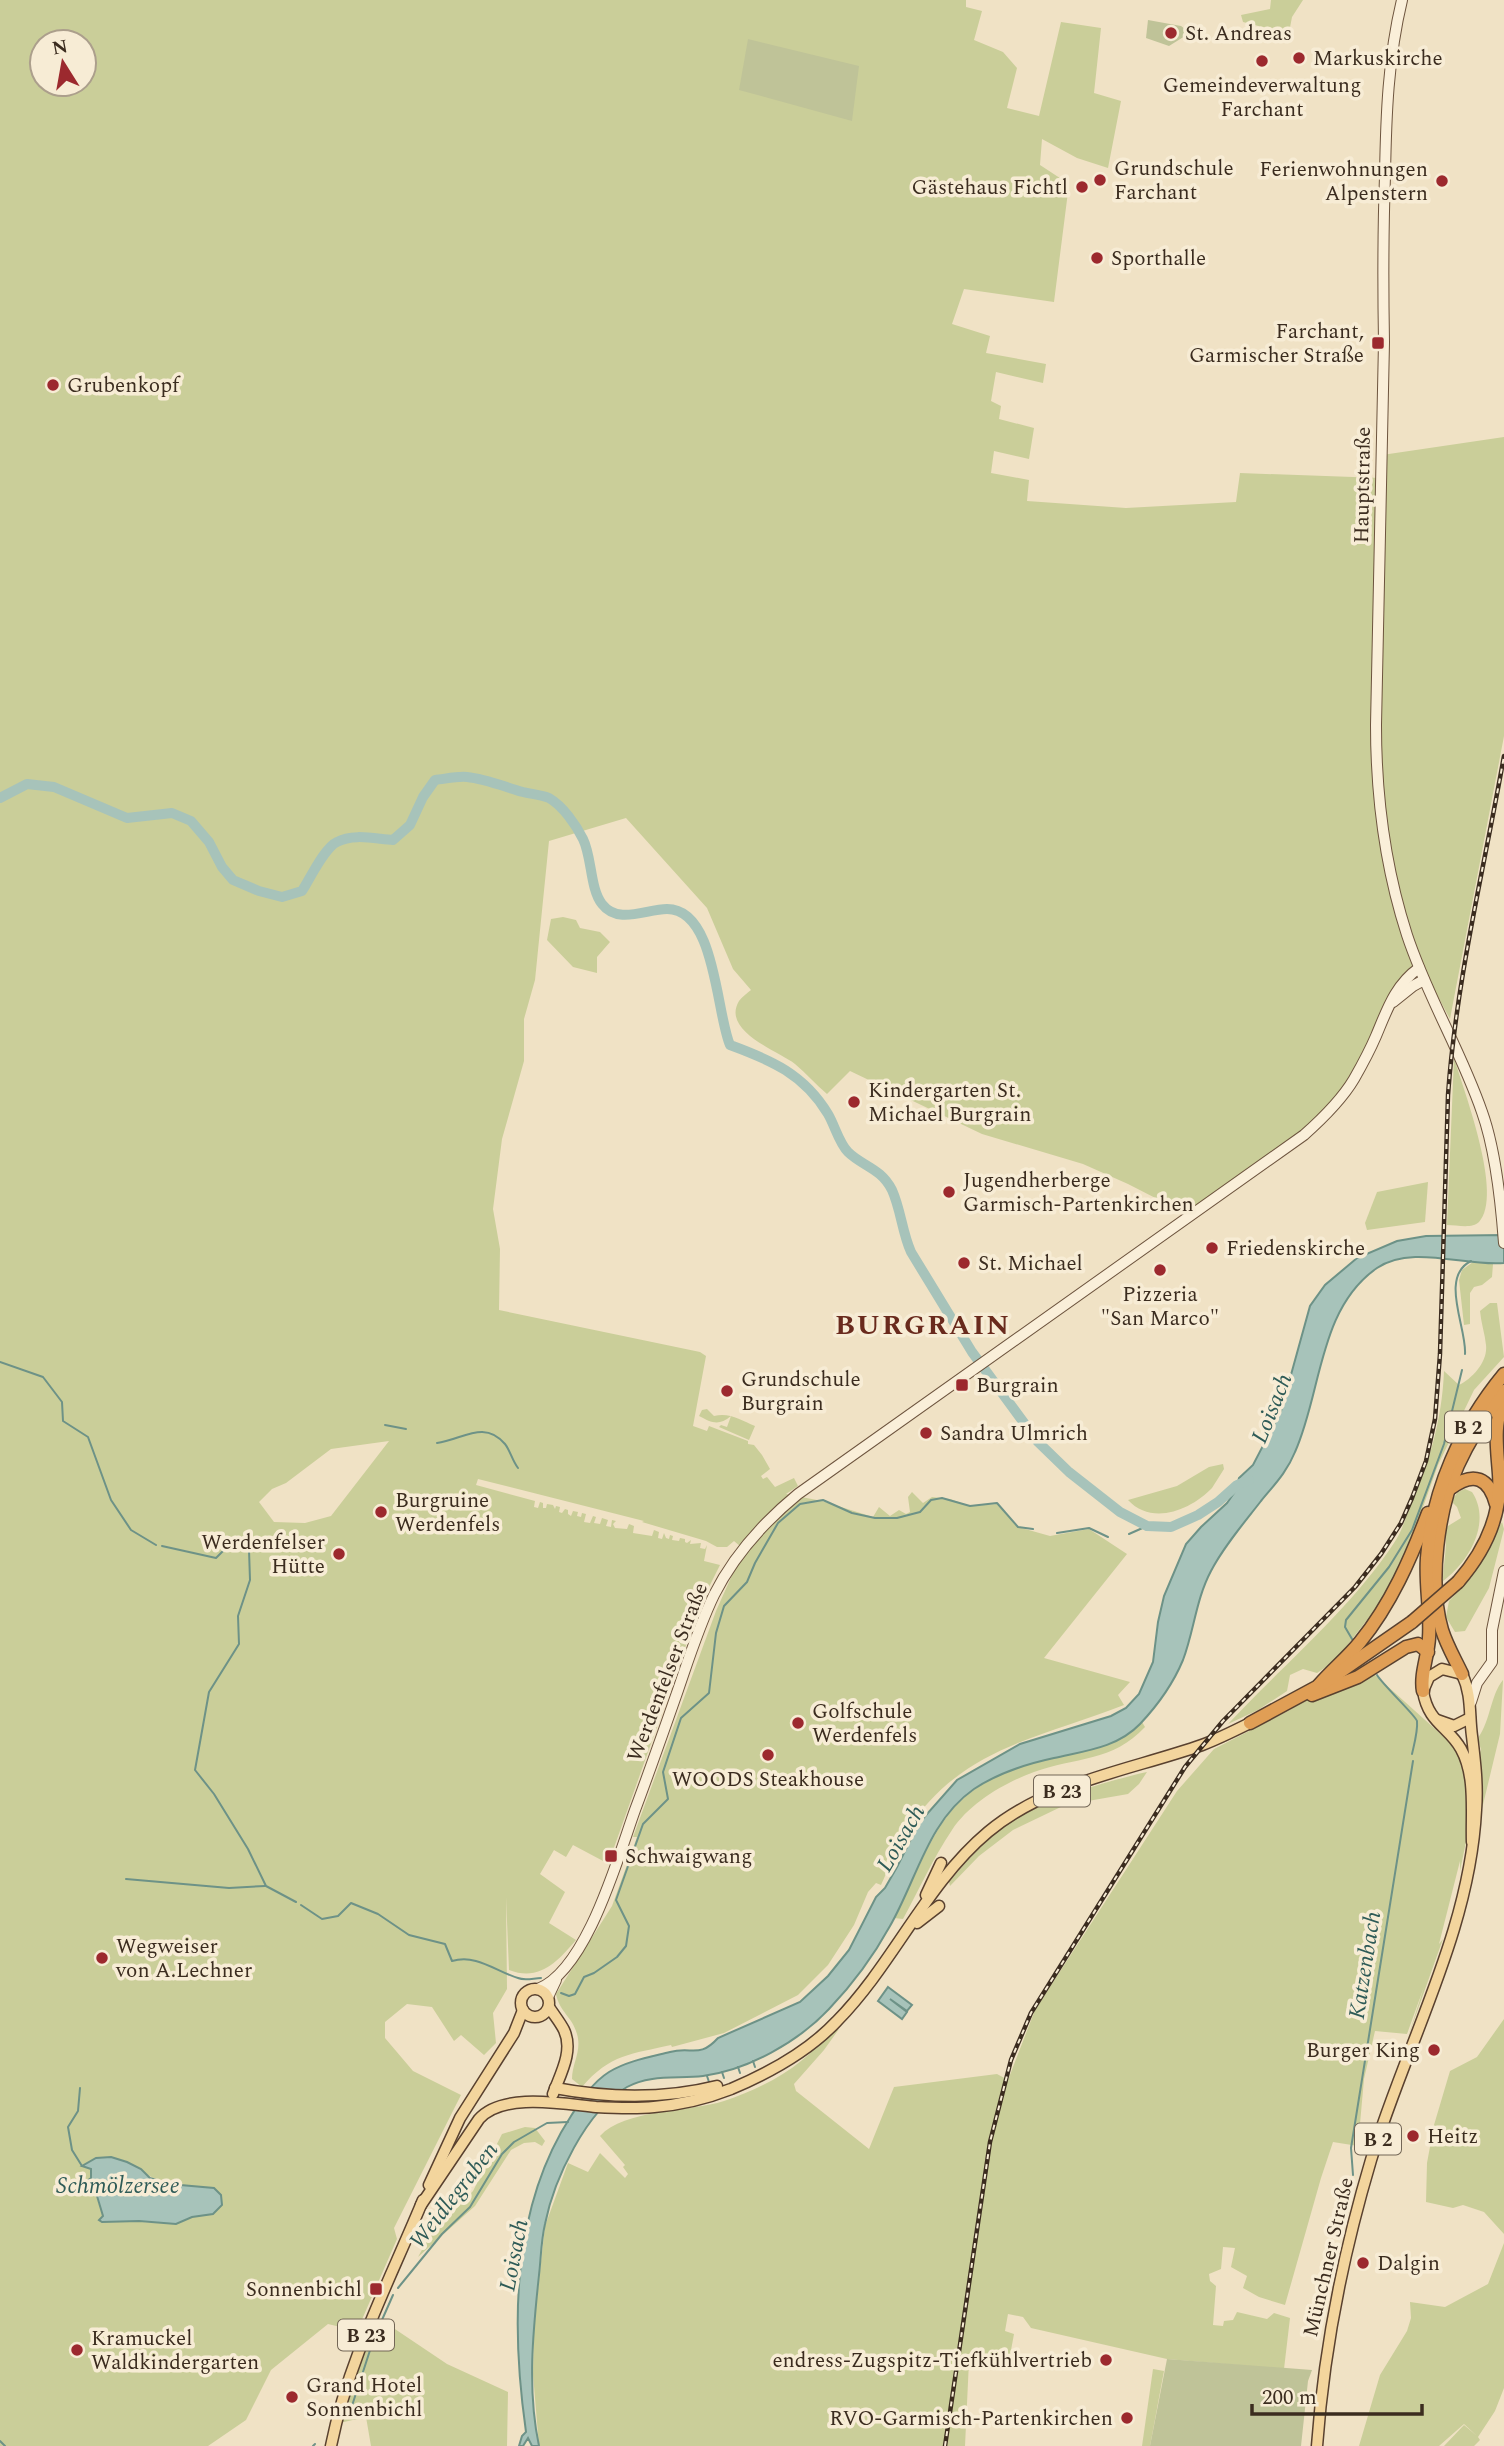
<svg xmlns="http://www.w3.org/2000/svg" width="1504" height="2446" font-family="Spectral,serif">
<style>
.green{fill:#cace99;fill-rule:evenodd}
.cemetery{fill:#bfc398}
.water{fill:#a7c3ba;stroke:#6d9287;stroke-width:2}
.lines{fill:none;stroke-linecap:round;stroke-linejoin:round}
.stream{stroke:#6d9287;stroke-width:2}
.river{stroke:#a7c3ba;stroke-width:10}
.secondary-casing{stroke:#6d543e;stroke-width:12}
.primary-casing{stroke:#59412f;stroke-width:13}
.highway-casing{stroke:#59412f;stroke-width:15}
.secondary{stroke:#faefd9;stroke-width:10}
.primary{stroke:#f3d59d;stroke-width:10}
.highway{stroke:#e09e55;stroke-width:12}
.rail-casing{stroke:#3b2c1f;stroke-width:4.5}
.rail{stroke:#f7ecd5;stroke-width:2;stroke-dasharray:5;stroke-linecap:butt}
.highway-bridge-casing{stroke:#59412f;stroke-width:15;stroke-linecap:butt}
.highway-bridge{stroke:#e09e55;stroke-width:12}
.poi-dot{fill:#9c292e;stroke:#f7ecd5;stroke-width:2.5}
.labels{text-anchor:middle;stroke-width:7;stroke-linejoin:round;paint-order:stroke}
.shield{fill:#f7ecd5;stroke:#736656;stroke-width:2}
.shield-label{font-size:19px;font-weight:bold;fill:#3b2c1f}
.poi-label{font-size:21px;fill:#3b2c1f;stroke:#f7ecd5;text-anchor:start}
.street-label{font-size:21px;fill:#3b2c1f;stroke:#f7ecd5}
.water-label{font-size:23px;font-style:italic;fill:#2e5b57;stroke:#f7ecd5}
.district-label{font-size:28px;font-weight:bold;letter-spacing:2px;fill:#692a1d;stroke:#f7ecd5}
</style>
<rect width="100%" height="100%" fill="#f0e2c5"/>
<g class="green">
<path d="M0 0H966V7L982 11 974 40 1003 52 1017 68 1007 108 1039 116 1061 22 1101 28 1094 93 1121 101 1108 168 1077 158 1042 139 1040 165 1069 184 1054 302 964 289 952 324 990 336 986 353 1046 364 1043 383 996 372 991 401 1001 406 999 419 1034 428 1029 459 994 451 991 473 1029 480 1027 501 1126 508 1236 502 1240 473 1381 478 1382 455 1504 437V736L1450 1019 1420 963 1410 969 1400 981 1346 1084 1320 1116 1300 1134 1188 1212 1181 1214 1171 1206 1128 1184 1083 1164 982 1134 850 1071 827 1094C816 1085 806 1073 795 1064 778 1051 721 1031 739 1001 742 997 747 993 751 990L733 969 707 908 626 818 549 841 535 980 524 1019V1061L502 1139 493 1209 500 1249 499 1310 700 1352 706 1356 693 1426 707 1431 709 1426 748 1441V1444L754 1445 762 1455 770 1469 761 1476 763 1479 767 1477 775 1487 794 1478 798 1486 786 1494 822 1501 873 1517 879 1507 890 1516 899 1510 906 1514 910 1512 908 1497 912 1492 923 1503 932 1497 950 1499 970 1506 997 1504 1018 1527 1050 1536 1089 1529 1127 1554 1044 1658 1130 1682 1118 1695 1124 1705C1040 1738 959 1748 906 1832 896 1848 889 1868 881 1885L876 1883 868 1892 854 1925 828 1965 798 1995 724 2033 672 2047 671 2045C632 2054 610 2054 582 2087L572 2079C572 2063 582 2051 577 2034 572 2016 560 2013 556 1994L612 1906 637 1837H633L716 1611 733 1573 747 1552 734 1541 727 1547H717L706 1541 642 1522 644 1521 478 1479 476 1485 535 1501 534 1507 538 1508 540 1502 543 1503V1508H546L547 1504 553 1505 555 1509 556 1506 560 1507 559 1512 562 1513 565 1509 568 1510V1514L571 1516 573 1511 578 1512 577 1516 581 1517 582 1513 586 1514 584 1522 590 1523 593 1516 596 1517 594 1523 600 1524 602 1518 608 1520 606 1526 611 1527 612 1520 616 1521 613 1524 615 1528 627 1529 629 1524 634 1526 633 1533 652 1536 654 1530 659 1532 658 1538 662 1539 664 1533 666 1538 669 1539 670 1535 673 1536 672 1540 679 1541 680 1538 685 1539V1542L687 1543 691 1540 690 1544 701 1543 700 1548 705 1549 707 1545 704 1561 720 1565 701 1603 611 1856 605 1862 573 1845 566 1857 554 1850 540 1874 565 1892 549 1923 576 1940C558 1961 540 1982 509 1970L506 1897 507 1989 493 2013 496 2043 484 2055 461 2035 454 2041 432 2007 407 2004 385 2022V2038L413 2071 461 2095 394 2228 397 2239 357 2331 328 2324 271 2370 246 2420 208 2446H0ZM42 42H84V84H42ZM389 1441 331 1516 305 1523 274 1522 259 1502 272 1489 286 1483 331 1449ZM91 2169H141C160 2188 189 2187 214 2188L213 2214 192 2217 176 2224 125 2221 103 2217 91 2179Z"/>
<path d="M1271 0H1303L1292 17 1288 38 1270 35V29L1243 22 1241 15 1270 9Z"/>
<path d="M563 917 576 920 580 928 600 932 610 942 597 957V973L573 967 547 940 551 919Z"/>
<path d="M1454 1058C1464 1091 1504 1196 1479 1222 1472 1229 1457 1225 1447 1225Z"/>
<path d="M1428 1182 1425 1222 1367 1230 1365 1223 1377 1192Z"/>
<path d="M1473 1262 1493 1264 1492 1277 1482 1285 1474 1287 1470 1293V1324L1464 1325 1459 1280 1462 1270Z"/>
<path d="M1490 1303H1497L1504 1357 1474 1390 1438 1465 1407 1552 1393 1579 1374 1611 1335 1661 1317 1673 1303 1669 1290 1675 1287 1691 1258 1710 1228 1724C1284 1664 1348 1612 1394 1543 1401 1533 1405 1520 1409 1509 1429 1464 1442 1421 1444 1371L1459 1385C1473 1378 1488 1361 1486 1345 1485 1334 1481 1323 1480 1311Z"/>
<path d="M707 1409 714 1416C729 1412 741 1420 755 1426L749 1440 719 1427 721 1425 727 1427 731 1416C719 1426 712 1423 699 1416L702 1410Z"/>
<path d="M1223 1464 1224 1469C1220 1475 1216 1482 1212 1488 1191 1510 1152 1526 1128 1500L1177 1486 1209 1467Z"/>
<path d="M1465 1489 1472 1492C1492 1522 1469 1562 1443 1581 1443 1565 1448 1544 1445 1532L1448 1526 1461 1518 1457 1507 1451 1501 1458 1492Z"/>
<path d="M1502 1522 1504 1529 1489 1588 1465 1631 1455 1632 1446 1617 1449 1601 1471 1578Z"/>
<path d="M1355 1657 1454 1746 1468 1775V1832L1460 1871V1861L1439 1944 1443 1939 1408 2037 1424 1987 1407 2034 1375 2031 1364 2079 1358 2146 1333 2142 1321 2178 1285 2305 1259 2297 1243 2288 1247 2276 1231 2267 1235 2248 1223 2247 1221 2269 1209 2274 1210 2281 1216 2286 1213 2325 1223 2326 1224 2321 1233 2320 1237 2312 1267 2319 1274 2313 1290 2318 1284 2369 1167 2359 1031 2328 1023 2317 1008 2314 1005 2331 1014 2334 1009 2361H969L965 2446H539L533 2374 534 2325 545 2226 568 2163 588 2172 600 2153 625 2178 628 2174 623 2167 625 2165 600 2136C624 2109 690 2112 724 2101 751 2092 779 2079 801 2061 814 2051 825 2037 839 2029L824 2050 794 2084 796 2091 869 2149 894 2087 997 2074 1008 2080 1035 2010 1177 1791 1214 1749 1290 1710 1320 1690Z"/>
<path d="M1503 1680 1500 1734 1481 1813 1478 1757 1481 1750 1478 1738C1491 1720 1490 1696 1503 1680Z"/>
<path d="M1142 1722 1145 1727C1113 1762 1075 1757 1034 1772 1004 1783 970 1803 952 1830 933 1858 919 1890 903 1919L894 1918C941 1826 942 1784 1055 1757 1087 1750 1118 1747 1142 1722Z"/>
<path d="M1147 1772 1139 1784 1128 1794 1065 1805 1013 1830 979 1856 950 1886 949 1882C968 1860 986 1839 1010 1822 1041 1801 1110 1780 1147 1772Z"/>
<path d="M1504 2019V2234L1484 2212 1463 2205 1453 2208 1426 2202 1427 2163 1434 2125 1450 2071 1477 2057Z"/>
<path d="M525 2127 535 2128 545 2141 542 2146 535 2142 524 2143 511 2150 475 2206 418 2257 428 2239 473 2191 502 2134Z"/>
<path d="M1504 2243V2388L1495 2411 1478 2437 1480 2440 1474 2446H1444L1464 2425 1477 2436 1464 2424 1439 2446H1359L1380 2375 1407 2331 1411 2318 1410 2302 1445 2307 1488 2284Z"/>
<path d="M377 2317 447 2364 508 2392 507 2446H371L366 2417 335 2424Z"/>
<path d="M1153 2369 1164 2371 1150 2446H1142Z"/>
</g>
<g class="cemetery">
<path d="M1148 20 1181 26 1185 29V36L1169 46 1146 38Z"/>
<path d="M748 39 859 66 852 121 739 90Z"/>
<path d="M1167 2359 1312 2370 1308 2381 1301 2446H1150Z"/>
</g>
<g class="water">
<path d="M1504 1235V1263C1466 1267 1412 1244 1377 1268 1318 1309 1322 1392 1295 1452 1287 1472 1274 1485 1261 1501 1244 1523 1224 1546 1211 1571 1196 1599 1194 1631 1183 1660 1173 1684 1157 1706 1140 1724 1117 1748 1084 1751 1054 1758 1026 1764 998 1773 974 1789 928 1821 917 1879 890 1926 874 1955 852 1985 829 2009 798 2042 748 2070 703 2076 678 2079 650 2074 627 2087 586 2111 554 2179 545 2224 541 2241 541 2258 539 2275 533 2331 527 2390 539 2446H532L528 2438 523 2446H519L522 2436 526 2432C511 2327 511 2208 571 2116 581 2100 593 2082 609 2072 627 2061 650 2057 670 2052 692 2046 699 2059 718 2038L800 2002 828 1976 849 1950 876 1897 885 1888 897 1867 919 1823 957 1780 1020 1744 1111 1716 1126 1708 1139 1694 1153 1662 1158 1622 1164 1596 1186 1544 1201 1527 1227 1503 1236 1490 1239 1478 1253 1465 1281 1411 1310 1306 1325 1285 1357 1258 1397 1241 1426 1236Z"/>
<path d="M888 1987 912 2005 907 2011 890 1999 907 2012 902 2019 878 2001Z"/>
<path d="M111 2157 127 2162 141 2169 150 2178 169 2184 214 2188 221 2195 222 2205 213 2214 192 2217 176 2224 139 2221 102 2222 99 2220 103 2216 97 2196 83 2184 91 2178V2169L82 2166 96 2158Z"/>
</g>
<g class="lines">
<g class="stream">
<path d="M1465 1354C1467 1328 1439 1277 1471 1261"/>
<path d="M0 1362 43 1377 62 1402 63 1421 88 1437 111 1500 131 1530 156 1545"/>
<path d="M385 1425 406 1429"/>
<path d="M437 1443C462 1440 484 1419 505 1444 510 1450 512 1460 518 1468"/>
<path d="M1057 1533 1089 1528 1108 1537"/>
<path d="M1129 1534 1147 1526"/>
<path d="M162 1546 216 1558 224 1550 240 1543 249 1550 250 1580 238 1616 239 1644 209 1692 195 1770 214 1794 248 1849 266 1886 296 1902"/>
<path d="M1352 1639 1345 1627 1346 1620 1389 1567 1412 1530 1444 1444 1462 1370"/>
<path d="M1377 1675C1383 1685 1416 1716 1417 1721 1418 1731 1414 1745 1412 1754"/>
<path d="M126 1879 229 1888 265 1886"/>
<path d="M301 1905 322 1919 338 1916 351 1903 378 1914 409 1935 445 1944 452 1961C477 1954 495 1971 518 1978 525 1981 534 1978 541 1978"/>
<path d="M561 1993 569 1996 575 1994 584 1977 594 1973 617 1957 626 1946 629 1926 616 1900 643 1824 668 1799 663 1772 681 1718 709 1693 716 1633 724 1606 747 1582 755 1563 778 1523 800 1504 823 1500 852 1513 875 1518H897L920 1512 931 1500 942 1498 970 1506 997 1503 1018 1527 1033 1529"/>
<path d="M753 2061 755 2067"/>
<path d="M738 2067 740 2073"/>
<path d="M722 2072 724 2078"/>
<path d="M707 2076 709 2082"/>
<path d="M80 2088 78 2111 68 2127 72 2150 82 2166"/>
<path d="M1353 2175 1351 2148 1413 1761"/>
<path d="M398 2288 442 2234 470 2207 502 2154 514 2142 547 2123 568 2122"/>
<path d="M348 2418 374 2338 393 2295"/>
<path d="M0 2441 5 2446"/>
<path d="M313 2446 315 2444"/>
</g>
<path class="river" d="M0 798 27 784 54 787 127 818 172 813 191 821 209 842 222 867 233 880 259 891 282 897 302 891C310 879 324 848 337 842 353 833 376 839 393 840L410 825 423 797 435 780C445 779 457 776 467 777 486 779 505 787 523 792 531 794 542 795 549 798 563 806 576 825 583 839 592 857 590 889 602 904 618 925 646 909 667 909 716 909 716 1013 730 1045 771 1060 804 1074 828 1114 835 1126 839 1143 848 1152 862 1166 881 1168 892 1190 901 1210 902 1232 911 1252L972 1352 1038 1442 1069 1472 1120 1512 1147 1526 1171 1527 1198 1515 1218 1502 1237 1485 1249 1480"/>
<g class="secondary-casing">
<g id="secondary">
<path d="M1402 0C1388 58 1386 116 1385 176 1383 232 1383 287 1384 342L1376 725C1376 796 1385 867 1407 935 1427 996 1461 1051 1482 1112 1496 1151 1501 1202 1504 1243"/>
<path d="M1393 1002 1413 986 1424 980"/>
<path d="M1471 1702 1477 1683 1492 1662V1630L1504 1571"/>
<path d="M538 1989C587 1970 618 1857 635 1810 650 1770 664 1730 678 1690 689 1658 699 1626 714 1595 734 1555 764 1522 798 1494L1304 1135C1322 1119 1341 1101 1354 1079 1362 1065 1370 1050 1376 1036 1387 1010 1395 985 1419 968"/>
<path d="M548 1997 556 1980"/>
</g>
</g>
<g class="primary-casing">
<g id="primary">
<path d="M1437 1720 1454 1726 1470 1718"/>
<path d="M926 1895 941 1863"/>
<path d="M917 1923 939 1906"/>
<circle cx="535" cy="2003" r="14"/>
<path d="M549 2007C554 2015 560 2022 564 2030 574 2051 560 2075 553 2094"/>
<path d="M555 2088C608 2098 665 2099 717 2086"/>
<path d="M429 2185 460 2118 514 2033 523 2010"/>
<path d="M421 2205 479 2119C503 2092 564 2104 596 2107 615 2108 635 2109 654 2107 678 2105 708 2098 731 2089 769 2073 809 2051 837 2021 894 1963 926 1884 988 1832 1048 1782 1131 1770 1202 1745 1218 1739 1234 1731 1250 1723"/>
<path d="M331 2446C348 2360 390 2280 423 2200"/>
<path d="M1317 2446C1324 2348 1343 2254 1371 2160 1406 2044 1470 1932 1476 1810 1478 1785 1475 1761 1472 1736 1469 1714 1472 1695 1462 1674L1442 1669 1429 1677 1423 1691C1428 1723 1448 1726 1461 1749 1476 1776 1471 1812 1472 1842"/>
</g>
</g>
<g class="highway-casing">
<g id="highway">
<path d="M1451 1488C1474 1471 1489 1478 1496 1504"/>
<path d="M1458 1582C1484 1552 1502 1515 1499 1474 1497 1446 1493 1426 1504 1399"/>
<path d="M1462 1674C1455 1659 1447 1646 1442 1630 1428 1583 1438 1509 1458 1465 1470 1439 1486 1414 1504 1391"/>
<path d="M1319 1685C1332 1670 1348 1657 1360 1642 1391 1604 1411 1558 1428 1513"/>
<path d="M1423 1691C1420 1674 1428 1656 1429 1638 1431 1612 1425 1585 1427 1558 1432 1491 1461 1426 1504 1374"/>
<path d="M1312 1695 1358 1677 1406 1647 1418 1644 1428 1652"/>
<path d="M1250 1723 1324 1683 1412 1622"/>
</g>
</g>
<use href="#secondary" class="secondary"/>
<use href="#primary" class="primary"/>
<use href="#highway" class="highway"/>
<g class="rail-casing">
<path id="rail" d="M945 2446 990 2142 1011 2060 1031 2013 1185 1767 1223 1721 1355 1587 1381 1554 1401 1523 1412 1498 1426 1461 1435 1419 1440 1354 1448 1095C1456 981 1484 869 1504 756"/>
</g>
<use href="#rail" class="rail"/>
<g class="highway-bridge-casing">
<path id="highway-bridge" d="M1412 1622 1458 1582"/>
</g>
<use href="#highway-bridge" class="highway-bridge"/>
</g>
<g class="poi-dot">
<circle cx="1171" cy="33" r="7"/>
<circle cx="1299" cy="58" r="7"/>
<circle cx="1262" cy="61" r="7"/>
<circle cx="1100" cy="180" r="7"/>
<circle cx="1442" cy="181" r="7"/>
<circle cx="1082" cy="187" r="7"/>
<circle cx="1097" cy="258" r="7"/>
<rect x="1371" y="336" width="14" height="14" rx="3.5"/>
<circle cx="53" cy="385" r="7"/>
<circle cx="854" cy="1102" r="7"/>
<circle cx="949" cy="1192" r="7"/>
<circle cx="1212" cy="1248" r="7"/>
<circle cx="964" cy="1263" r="7"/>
<circle cx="1160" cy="1270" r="7"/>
<rect x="955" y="1378" width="14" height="14" rx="3.5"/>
<circle cx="727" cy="1391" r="7"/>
<circle cx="926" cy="1433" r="7"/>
<circle cx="381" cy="1512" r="7"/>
<circle cx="339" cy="1554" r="7"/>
<circle cx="798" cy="1723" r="7"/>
<circle cx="768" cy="1755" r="7"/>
<rect x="604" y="1849" width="14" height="14" rx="3.5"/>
<circle cx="102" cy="1958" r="7"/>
<circle cx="1434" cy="2050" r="7"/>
<circle cx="1413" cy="2136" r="7"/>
<circle cx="1363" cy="2263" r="7"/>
<rect x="369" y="2282" width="14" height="14" rx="3.5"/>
<circle cx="77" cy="2350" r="7"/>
<circle cx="1106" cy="2360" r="7"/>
<circle cx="292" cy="2397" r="7"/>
<circle cx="1127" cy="2418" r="7"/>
</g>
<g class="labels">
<g class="shield">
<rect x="1445" y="1411.5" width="46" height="31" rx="5"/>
<rect x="1034" y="1775.5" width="56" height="31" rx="5"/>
<rect x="1355" y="2123.5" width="46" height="31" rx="5"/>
<rect x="338" y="2319.5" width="56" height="31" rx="5"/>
</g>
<g class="shield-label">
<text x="1468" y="1434">B 2</text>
<text x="1062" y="1798">B 23</text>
<text x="1378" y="2146">B 2</text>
<text x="366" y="2342">B 23</text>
</g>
<g class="poi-label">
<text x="1185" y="40">St. Andreas</text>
<text x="1313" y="65">Markuskirche</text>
<text x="1262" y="92" text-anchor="middle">Gemeindeverwaltung<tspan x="1262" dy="24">Farchant</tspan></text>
<text x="1114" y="175">Grundschule<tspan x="1114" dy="24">Farchant</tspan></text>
<text x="1428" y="176" text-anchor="end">Ferienwohnungen<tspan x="1428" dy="24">Alpenstern</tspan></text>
<text x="1068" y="194" text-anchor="end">Gästehaus Fichtl</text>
<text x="1111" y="265">Sporthalle</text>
<text x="1364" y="338" text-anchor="end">Farchant,<tspan x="1364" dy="24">Garmischer Straße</tspan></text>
<text x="67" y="392">Grubenkopf</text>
<text x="868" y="1097">Kindergarten St.<tspan x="868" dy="24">Michael Burgrain</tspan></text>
<text x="963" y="1187">Jugendherberge<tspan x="963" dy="24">Garmisch-Partenkirchen</tspan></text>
<text x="1226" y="1255">Friedenskirche</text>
<text x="978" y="1270">St. Michael</text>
<text x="1160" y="1301" text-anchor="middle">Pizzeria<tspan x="1160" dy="24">"San Marco"</tspan></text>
<text x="741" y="1386">Grundschule<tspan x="741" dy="24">Burgrain</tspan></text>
<text x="976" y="1392">Burgrain</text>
<text x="940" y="1440">Sandra Ulmrich</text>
<text x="395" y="1507">Burgruine<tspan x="395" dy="24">Werdenfels</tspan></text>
<text x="325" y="1549" text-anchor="end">Werdenfelser<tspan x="325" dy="24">Hütte</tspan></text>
<text x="812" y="1718">Golfschule<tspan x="812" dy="24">Werdenfels</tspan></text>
<text x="768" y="1786" text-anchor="middle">WOODS Steakhouse</text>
<text x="625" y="1863">Schwaigwang</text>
<text x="116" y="1953">Wegweiser<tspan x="116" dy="24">von A.Lechner</tspan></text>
<text x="1420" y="2057" text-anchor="end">Burger King</text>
<text x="1427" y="2143">Heitz</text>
<text x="1377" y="2270">Dalgin</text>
<text x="362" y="2296" text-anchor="end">Sonnenbichl</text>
<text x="91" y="2345">Kramuckel<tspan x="91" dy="24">Waldkindergarten</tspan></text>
<text x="1092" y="2367" text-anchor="end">endress-Zugspitz-Tiefkühlvertrieb</text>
<text x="306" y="2392">Grand Hotel<tspan x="306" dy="24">Sonnenbichl</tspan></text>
<text x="1113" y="2425" text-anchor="end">RVO-Garmisch-Partenkirchen</text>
</g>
<g class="street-label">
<text transform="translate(1362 485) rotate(-89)" y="7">Hauptstraße</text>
<text transform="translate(667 1672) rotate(-69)" y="7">Werdenfelser Straße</text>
<text transform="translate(1328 2257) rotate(-77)" y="7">Münchner Straße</text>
</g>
<g class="water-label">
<text transform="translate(1271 1408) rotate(-68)" y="8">Loisach</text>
<text transform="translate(900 1838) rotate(-60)" y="8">Loisach</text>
<text transform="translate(1364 1965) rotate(-81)" y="8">Katzenbach</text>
<text x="118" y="2193">Schmölzersee</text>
<text transform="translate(453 2195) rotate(-52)" y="8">Weidlegraben</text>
<text transform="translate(513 2255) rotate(-79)" y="8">Loisach</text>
</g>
<g class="district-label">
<text x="923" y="1334">BURGRAIN</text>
</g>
</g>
<g transform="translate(63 63) rotate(349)"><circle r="33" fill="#f7ecd5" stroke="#ac9f8c" stroke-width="2"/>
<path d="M0-5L12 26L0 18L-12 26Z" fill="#9c292e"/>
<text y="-10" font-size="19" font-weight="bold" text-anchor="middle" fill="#3b2c1f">N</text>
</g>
<path d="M1252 2404v10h170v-10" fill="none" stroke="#3b2c1f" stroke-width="3.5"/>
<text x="1262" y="2404" font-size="21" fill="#3b2c1f" stroke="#f7ecd5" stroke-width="5" paint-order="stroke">200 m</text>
</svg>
